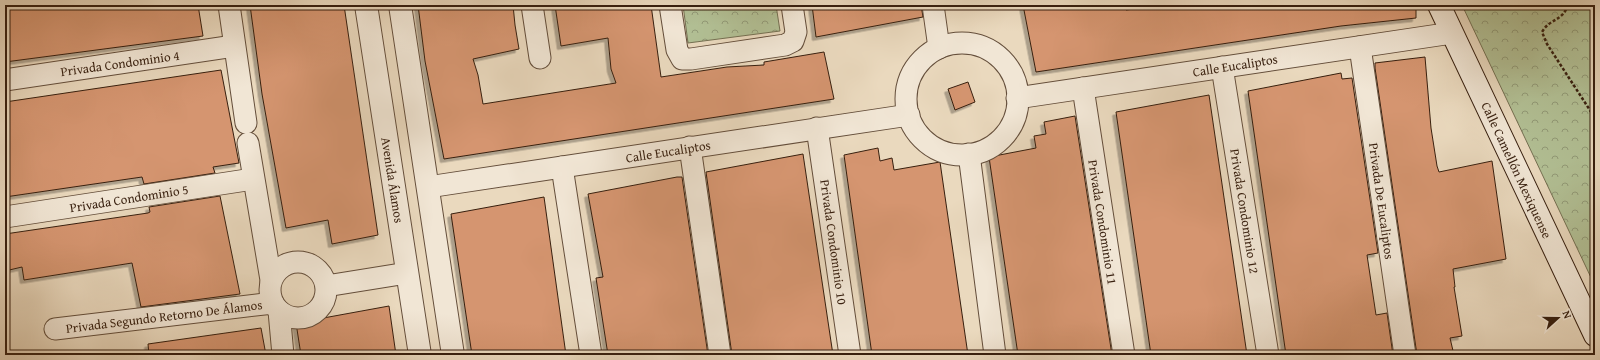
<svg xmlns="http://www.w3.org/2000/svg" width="1600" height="360" font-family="'Gentium Book Plus',serif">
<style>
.park{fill:url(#park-crowns);stroke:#747052}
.building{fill:#d5956f;stroke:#371f0f;filter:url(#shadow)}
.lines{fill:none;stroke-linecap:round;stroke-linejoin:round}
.minor-casing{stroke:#644e3b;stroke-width:23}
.tertiary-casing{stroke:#644e3b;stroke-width:24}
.secondary-casing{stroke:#371f0f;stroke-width:24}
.path{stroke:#371f0f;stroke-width:2.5;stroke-dasharray:3 2;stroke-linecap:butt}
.minor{stroke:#f1e6d5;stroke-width:21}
.tertiary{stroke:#f1e6d5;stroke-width:22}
.secondary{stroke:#f1e6d5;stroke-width:22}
.labels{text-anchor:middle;stroke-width:3;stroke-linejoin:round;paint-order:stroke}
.street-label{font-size:13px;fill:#371f0f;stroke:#f1e6d5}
</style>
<defs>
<pattern id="park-crowns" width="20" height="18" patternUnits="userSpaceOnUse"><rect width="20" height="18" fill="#b2c095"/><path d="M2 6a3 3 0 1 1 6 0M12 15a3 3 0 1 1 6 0" fill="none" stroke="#929b78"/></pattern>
<filter id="shadow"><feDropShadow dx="-3.5" dy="3.5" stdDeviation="0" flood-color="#0004"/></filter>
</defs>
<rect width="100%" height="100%" fill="#ead9be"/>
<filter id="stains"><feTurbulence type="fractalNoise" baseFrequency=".005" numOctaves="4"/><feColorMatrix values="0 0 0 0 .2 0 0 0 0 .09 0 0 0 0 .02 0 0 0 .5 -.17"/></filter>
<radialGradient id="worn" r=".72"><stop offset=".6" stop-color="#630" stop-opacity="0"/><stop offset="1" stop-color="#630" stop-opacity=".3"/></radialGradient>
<g class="park">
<path d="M683 5H776L780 31 688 43Z"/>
<path d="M1462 5H1595V286Z"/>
</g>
<g class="building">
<path d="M5 5H198L203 36 5 62Z"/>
<path d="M250 5H344L378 235 332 244 328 220 286 228 262 94Z"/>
<path d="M418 5H513L515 25 519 49 473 59 478 75 483 104 616 83 611 69 608 38 561 46 555 5H651L661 77 727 67 764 65V62L824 52 834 99 444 159 425 61Z"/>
<path d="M812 5H921L923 17 816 37Z"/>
<path d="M1023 5H1125L1126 10 1166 5H1416V18L1341 26 1036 72Z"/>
<path d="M1425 57 1431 128 1437 166 1439 172 1492 161 1506 259 1453 269 1455 287H1454L1462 336 1450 338 1454 355H1417L1375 68V63Z"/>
<path d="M221 70 239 163 213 167 215 173 144 184 142 177 5 197V102Z"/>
<path d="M1341 73 1342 79 1352 78 1378 253 1367 255 1376 315 1387 313 1393 355H1286L1248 91Z"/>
<path d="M968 82 975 102 955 110 948 89Z"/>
<path d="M1209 95 1247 355H1151L1116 112Z"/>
<path d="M1075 116 1112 355H1018L989 157 1036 148 1034 136 1046 134 1044 122Z"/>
<path d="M878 148 880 161 892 158 894 170 940 162 968 355H872L844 155Z"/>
<path d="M803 154 833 355H732L706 172Z"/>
<path d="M677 177H682L708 355H608L596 278 603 277 588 194Z"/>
<path d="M220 196 240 294 141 307 132 263 24 280 22 267 5 271V234L148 213 150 212 149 207Z"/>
<path d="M544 197 566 355H472L451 214Z"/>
<path d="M389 306 396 355H301L296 323Z"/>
<path d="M261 328 266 355H149L148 344Z"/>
</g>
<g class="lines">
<g class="minor-casing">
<g id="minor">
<path d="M229 5 246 123"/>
<path d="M532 5 540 58"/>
<path d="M670 5 677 50 682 59H691L785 45 793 41 796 32 792 5"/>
<path d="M933 5 939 48"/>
<circle cx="962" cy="99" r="56"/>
<path d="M1360 47 1405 355"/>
<path d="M1222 67 1268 355"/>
<path d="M5 80 234 46"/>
<path d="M1083 88 1124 355"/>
<path d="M1017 98 1452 33"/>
<path d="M817 128 850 355"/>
<path d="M248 143 271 280"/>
<path d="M690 147 720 355"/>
<path d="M969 154 995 355"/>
<path d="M562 167 591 355"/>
<path d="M428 187 909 115"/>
<path d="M5 217 253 179"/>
<circle cx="298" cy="290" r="28"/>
<path d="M326 286 407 273"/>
<path d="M279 311 283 355"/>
<path d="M55 329 273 303"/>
</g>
</g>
<g class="tertiary-casing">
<g id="tertiary">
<path d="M366 5 420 355"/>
<path d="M400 5 453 355"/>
</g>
</g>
<g class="secondary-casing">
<path id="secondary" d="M1439 5 1595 335"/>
</g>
<path class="path" d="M1568 5C1562 22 1550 18 1542 32L1547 44 1595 118"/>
<use href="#minor" class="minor"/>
<use href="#tertiary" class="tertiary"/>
<use href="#secondary" class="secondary"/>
</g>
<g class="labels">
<g class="street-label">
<text transform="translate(120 63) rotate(-8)" y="5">Privada Condominio 4</text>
<text transform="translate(1235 65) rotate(-9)" y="5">Calle Eucaliptos</text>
<text transform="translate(668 151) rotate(-9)" y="5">Calle Eucaliptos</text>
<text transform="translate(1517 170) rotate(65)" y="5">Calle Camellón Mexiquense</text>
<text transform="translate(393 180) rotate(81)" y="5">Avenida Álamos</text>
<text transform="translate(129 198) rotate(-9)" y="5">Privada Condominio 5</text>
<text transform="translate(1382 201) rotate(82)" y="5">Privada De Eucaliptos</text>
<text transform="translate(1245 211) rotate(81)" y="5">Privada Condominio 12</text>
<text transform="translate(1103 222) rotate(81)" y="5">Privada Condominio 11</text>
<text transform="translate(834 242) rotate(82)" y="5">Privada Condominio 10</text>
<text transform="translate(164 316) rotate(-7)" y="5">Privada Segundo Retorno De Álamos</text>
</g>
</g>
<rect width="1600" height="360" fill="none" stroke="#ead9be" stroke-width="20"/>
<rect x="6" y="6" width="1588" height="348" fill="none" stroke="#371f0f" stroke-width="2"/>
<rect x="10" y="10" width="1580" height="340" fill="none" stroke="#371f0f"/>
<g transform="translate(1558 318) rotate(69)" stroke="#f1e6d5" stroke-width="3" paint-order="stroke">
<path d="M0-3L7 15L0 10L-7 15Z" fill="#371f0f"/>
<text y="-6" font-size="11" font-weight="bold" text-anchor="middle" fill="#371f0f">N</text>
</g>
<rect width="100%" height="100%" filter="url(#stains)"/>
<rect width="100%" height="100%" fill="url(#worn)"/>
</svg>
